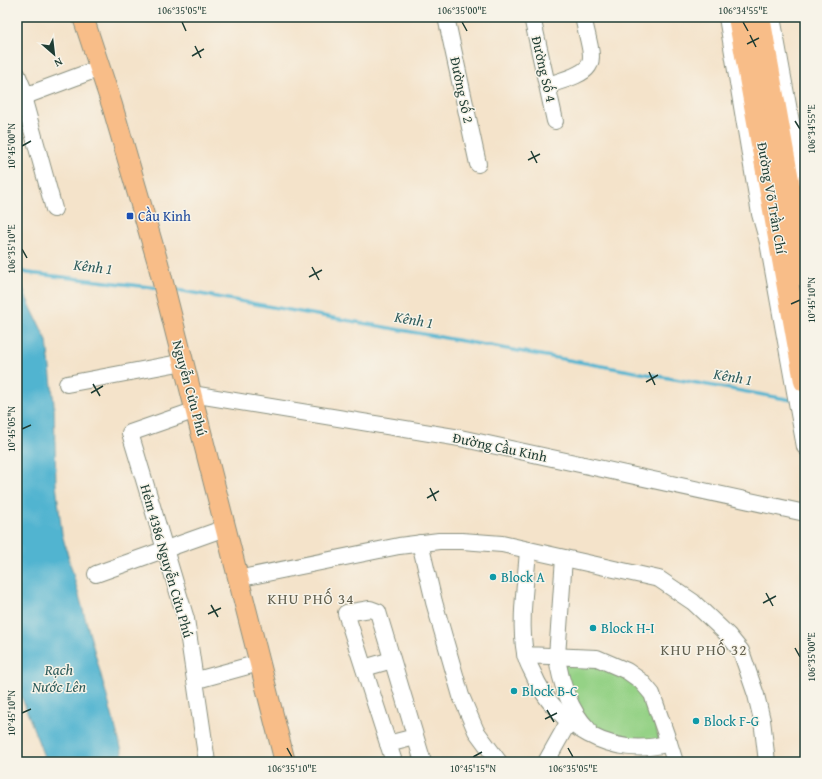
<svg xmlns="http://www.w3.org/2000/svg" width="822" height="779" font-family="'Gentium Book Plus',serif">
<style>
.green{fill:#95d286;stroke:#5a885d}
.water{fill:#51b4d0;stroke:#387882}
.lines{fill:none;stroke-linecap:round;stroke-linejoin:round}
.stream{stroke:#51b4d0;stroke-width:3.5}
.minor-casing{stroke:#8a907f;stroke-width:18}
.major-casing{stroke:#8a907f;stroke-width:22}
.highway-casing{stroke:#8a907f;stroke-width:24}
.minor{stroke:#fff;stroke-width:16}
.major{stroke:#f8bd88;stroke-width:20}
.highway{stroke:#f8bd88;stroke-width:22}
.ticks{fill:none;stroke:#1f3d34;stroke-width:1.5}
.transit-dot{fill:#1a4fb4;stroke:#f7f3e8;stroke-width:1.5}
.culture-dot{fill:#0f9aa8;stroke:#f7f3e8;stroke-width:1.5}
.labels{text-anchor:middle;stroke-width:3;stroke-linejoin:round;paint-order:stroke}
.street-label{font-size:14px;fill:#1f3d34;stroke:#f7f3e8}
.transit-label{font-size:14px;fill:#164399;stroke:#f7f3e8;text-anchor:start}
.culture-label{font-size:14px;fill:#0d838f;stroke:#f7f3e8;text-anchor:start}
.water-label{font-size:15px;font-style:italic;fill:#2c5b5b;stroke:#f7f3e8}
.neighbourhood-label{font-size:15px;letter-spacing:1px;fill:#62604f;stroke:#f7f3e8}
.neatline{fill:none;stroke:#1f3d34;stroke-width:1.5}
.ticks-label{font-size:10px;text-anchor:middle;fill:#1f3d34}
</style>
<rect width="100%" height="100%" fill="#f7f3e8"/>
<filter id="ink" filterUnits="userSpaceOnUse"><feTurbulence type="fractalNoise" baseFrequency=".025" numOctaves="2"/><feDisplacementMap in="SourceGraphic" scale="8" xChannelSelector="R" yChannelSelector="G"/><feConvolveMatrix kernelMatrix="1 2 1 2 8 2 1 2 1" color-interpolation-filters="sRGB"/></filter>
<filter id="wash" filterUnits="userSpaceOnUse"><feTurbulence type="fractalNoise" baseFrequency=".012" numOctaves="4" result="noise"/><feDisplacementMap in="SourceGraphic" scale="16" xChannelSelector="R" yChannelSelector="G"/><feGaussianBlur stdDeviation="0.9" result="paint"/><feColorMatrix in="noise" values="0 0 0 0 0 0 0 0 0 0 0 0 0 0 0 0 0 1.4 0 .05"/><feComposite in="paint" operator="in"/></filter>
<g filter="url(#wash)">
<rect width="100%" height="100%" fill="#f4e3ca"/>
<path class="green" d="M560 662C589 664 628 666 645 694 653 706 655 725 659 739 643 744 637 742 620 739 579 730 574 696 560 662Z"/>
<path class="water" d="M17 269 26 297 47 341 54 404 56 484 62 534 125 762H46L17 685Z"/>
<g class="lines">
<g class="stream">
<path d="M17 270 28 273 158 288"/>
<path d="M172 289 792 400"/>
</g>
</g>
</g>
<g filter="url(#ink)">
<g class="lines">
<g class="minor-casing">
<g id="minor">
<path d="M446 17 478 164"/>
<path d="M532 17 555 121"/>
<path d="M727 17 760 214 768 242 805 447"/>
<path d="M772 17 805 199"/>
<path d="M17 74 26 96"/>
<path d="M548 85C602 69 594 66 583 17"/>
<path d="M23 97 54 209"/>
<path d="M17 99 100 68"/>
<path d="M67 384 184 362"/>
<path d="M192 394 460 438 805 513"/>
<path d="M196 410 130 433 186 619 207 762"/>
<path d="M420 543 434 602 461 696 476 731 499 762"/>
<path d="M564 558 557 656C560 681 570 711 588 729"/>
<path d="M96 574 225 528"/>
<path d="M237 579 399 546 439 541H462L502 544 659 579 693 602 728 635 741 651 756 695 762 720 767 762"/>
<path d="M525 655 597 658 627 671 641 681 652 694 669 743C613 760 555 726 533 673 530 667 526 660 525 653 519 620 526 583 528 550"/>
<path d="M364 668 392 660"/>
<path d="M197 680 259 663"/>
<path d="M669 743 675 762"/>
<path d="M388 744 415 737"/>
<path d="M394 762 346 613 370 609 378 612 423 762"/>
<path d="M546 762 569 721"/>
</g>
</g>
<g class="major-casing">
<path id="major" d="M83 17 112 105 158 263 285 762"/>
</g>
<g class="highway-casing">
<g id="highway">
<path d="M739 17 805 381"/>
<path d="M759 17 805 276"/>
</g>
</g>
<use href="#minor" class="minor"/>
<use href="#major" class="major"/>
<use href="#highway" class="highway"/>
</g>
</g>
<path class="ticks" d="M182 22 186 31M462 22 467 31M743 22 748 31M750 35 756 47M747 44 759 38M195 46 201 58M192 56 204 49M795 121 800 129M22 146 31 141M531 151 537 163M528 160 540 154M22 249 27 258M312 267 319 280M309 277 322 270M791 304 800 300M649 372 655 385M646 382 658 375M93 384 100 396M91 393 103 386M22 429 31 425M430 488 436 501M427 498 439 491M766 593 773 606M763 603 776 596M211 605 218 617M208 614 221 608M795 648 800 657M547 710 554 722M22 713 31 709M545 719 557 713M287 748 292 757M568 748 573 757M473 757 482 752"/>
<rect class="transit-dot" x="126" y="212" width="8" height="8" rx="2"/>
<g class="culture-dot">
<circle cx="493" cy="577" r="4"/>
<circle cx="593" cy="628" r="4"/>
<circle cx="514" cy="691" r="4"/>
<circle cx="696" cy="721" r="4"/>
</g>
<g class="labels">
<g class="street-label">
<text transform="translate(544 69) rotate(77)" y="5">Đường Số 4</text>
<text transform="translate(462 90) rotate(78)" y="5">Đường Số 2</text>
<text transform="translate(772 198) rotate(80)" y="5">Đường Võ Trần Chí</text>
<text transform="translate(190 388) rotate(75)" y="5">Nguyễn Cửu Phú</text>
<text transform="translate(500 447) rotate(12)" y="5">Đường Cầu Kinh</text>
<text transform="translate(167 561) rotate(74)" y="5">Hẻm 4386 Nguyễn Cửu Phú</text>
</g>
<g class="transit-label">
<text x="138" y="221">Cầu Kinh</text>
</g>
<g class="culture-label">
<text x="501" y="582">Block A</text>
<text x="601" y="633">Block H-I</text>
<text x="522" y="696">Block B-C</text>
<text x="704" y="726">Block F-G</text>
</g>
<g class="water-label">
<text transform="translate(93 267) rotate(7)" y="5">Kênh 1</text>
<text transform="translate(414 320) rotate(10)" y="5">Kênh 1</text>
<text transform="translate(733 377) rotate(10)" y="5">Kênh 1</text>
<text x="59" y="675">Rạch<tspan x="59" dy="17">Nước Lên</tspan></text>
</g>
<g class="neighbourhood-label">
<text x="311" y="604">KHU PHỐ 34</text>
<text x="704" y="655">KHU PHỐ 32</text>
</g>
</g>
<rect width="822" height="779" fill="none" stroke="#f7f3e8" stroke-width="44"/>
<g transform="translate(54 54) rotate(152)" stroke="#f7f3e8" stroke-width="3" paint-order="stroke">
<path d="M0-3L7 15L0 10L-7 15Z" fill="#1f3d34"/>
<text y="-6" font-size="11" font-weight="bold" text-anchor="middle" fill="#1f3d34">N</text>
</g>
<rect x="22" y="22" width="778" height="735" class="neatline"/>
<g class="ticks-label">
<text x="182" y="14">106°35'05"E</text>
<text x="462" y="14">106°35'00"E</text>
<text x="743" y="14">106°34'55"E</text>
<text transform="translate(811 129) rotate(-90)" y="4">106°34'55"E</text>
<text transform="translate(11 146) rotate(-90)" y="4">10°45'00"N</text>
<text transform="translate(11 249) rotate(-90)" y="4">106°35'10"E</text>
<text transform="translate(811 300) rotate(-90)" y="4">10°45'10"N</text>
<text transform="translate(11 429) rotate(-90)" y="4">10°45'05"N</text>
<text transform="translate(811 657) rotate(-90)" y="4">106°35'00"E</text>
<text transform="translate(11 713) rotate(-90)" y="4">10°45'10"N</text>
<text x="292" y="772">106°35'10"E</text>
<text x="473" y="772">10°45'15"N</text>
<text x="573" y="772">106°35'05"E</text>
</g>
</svg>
